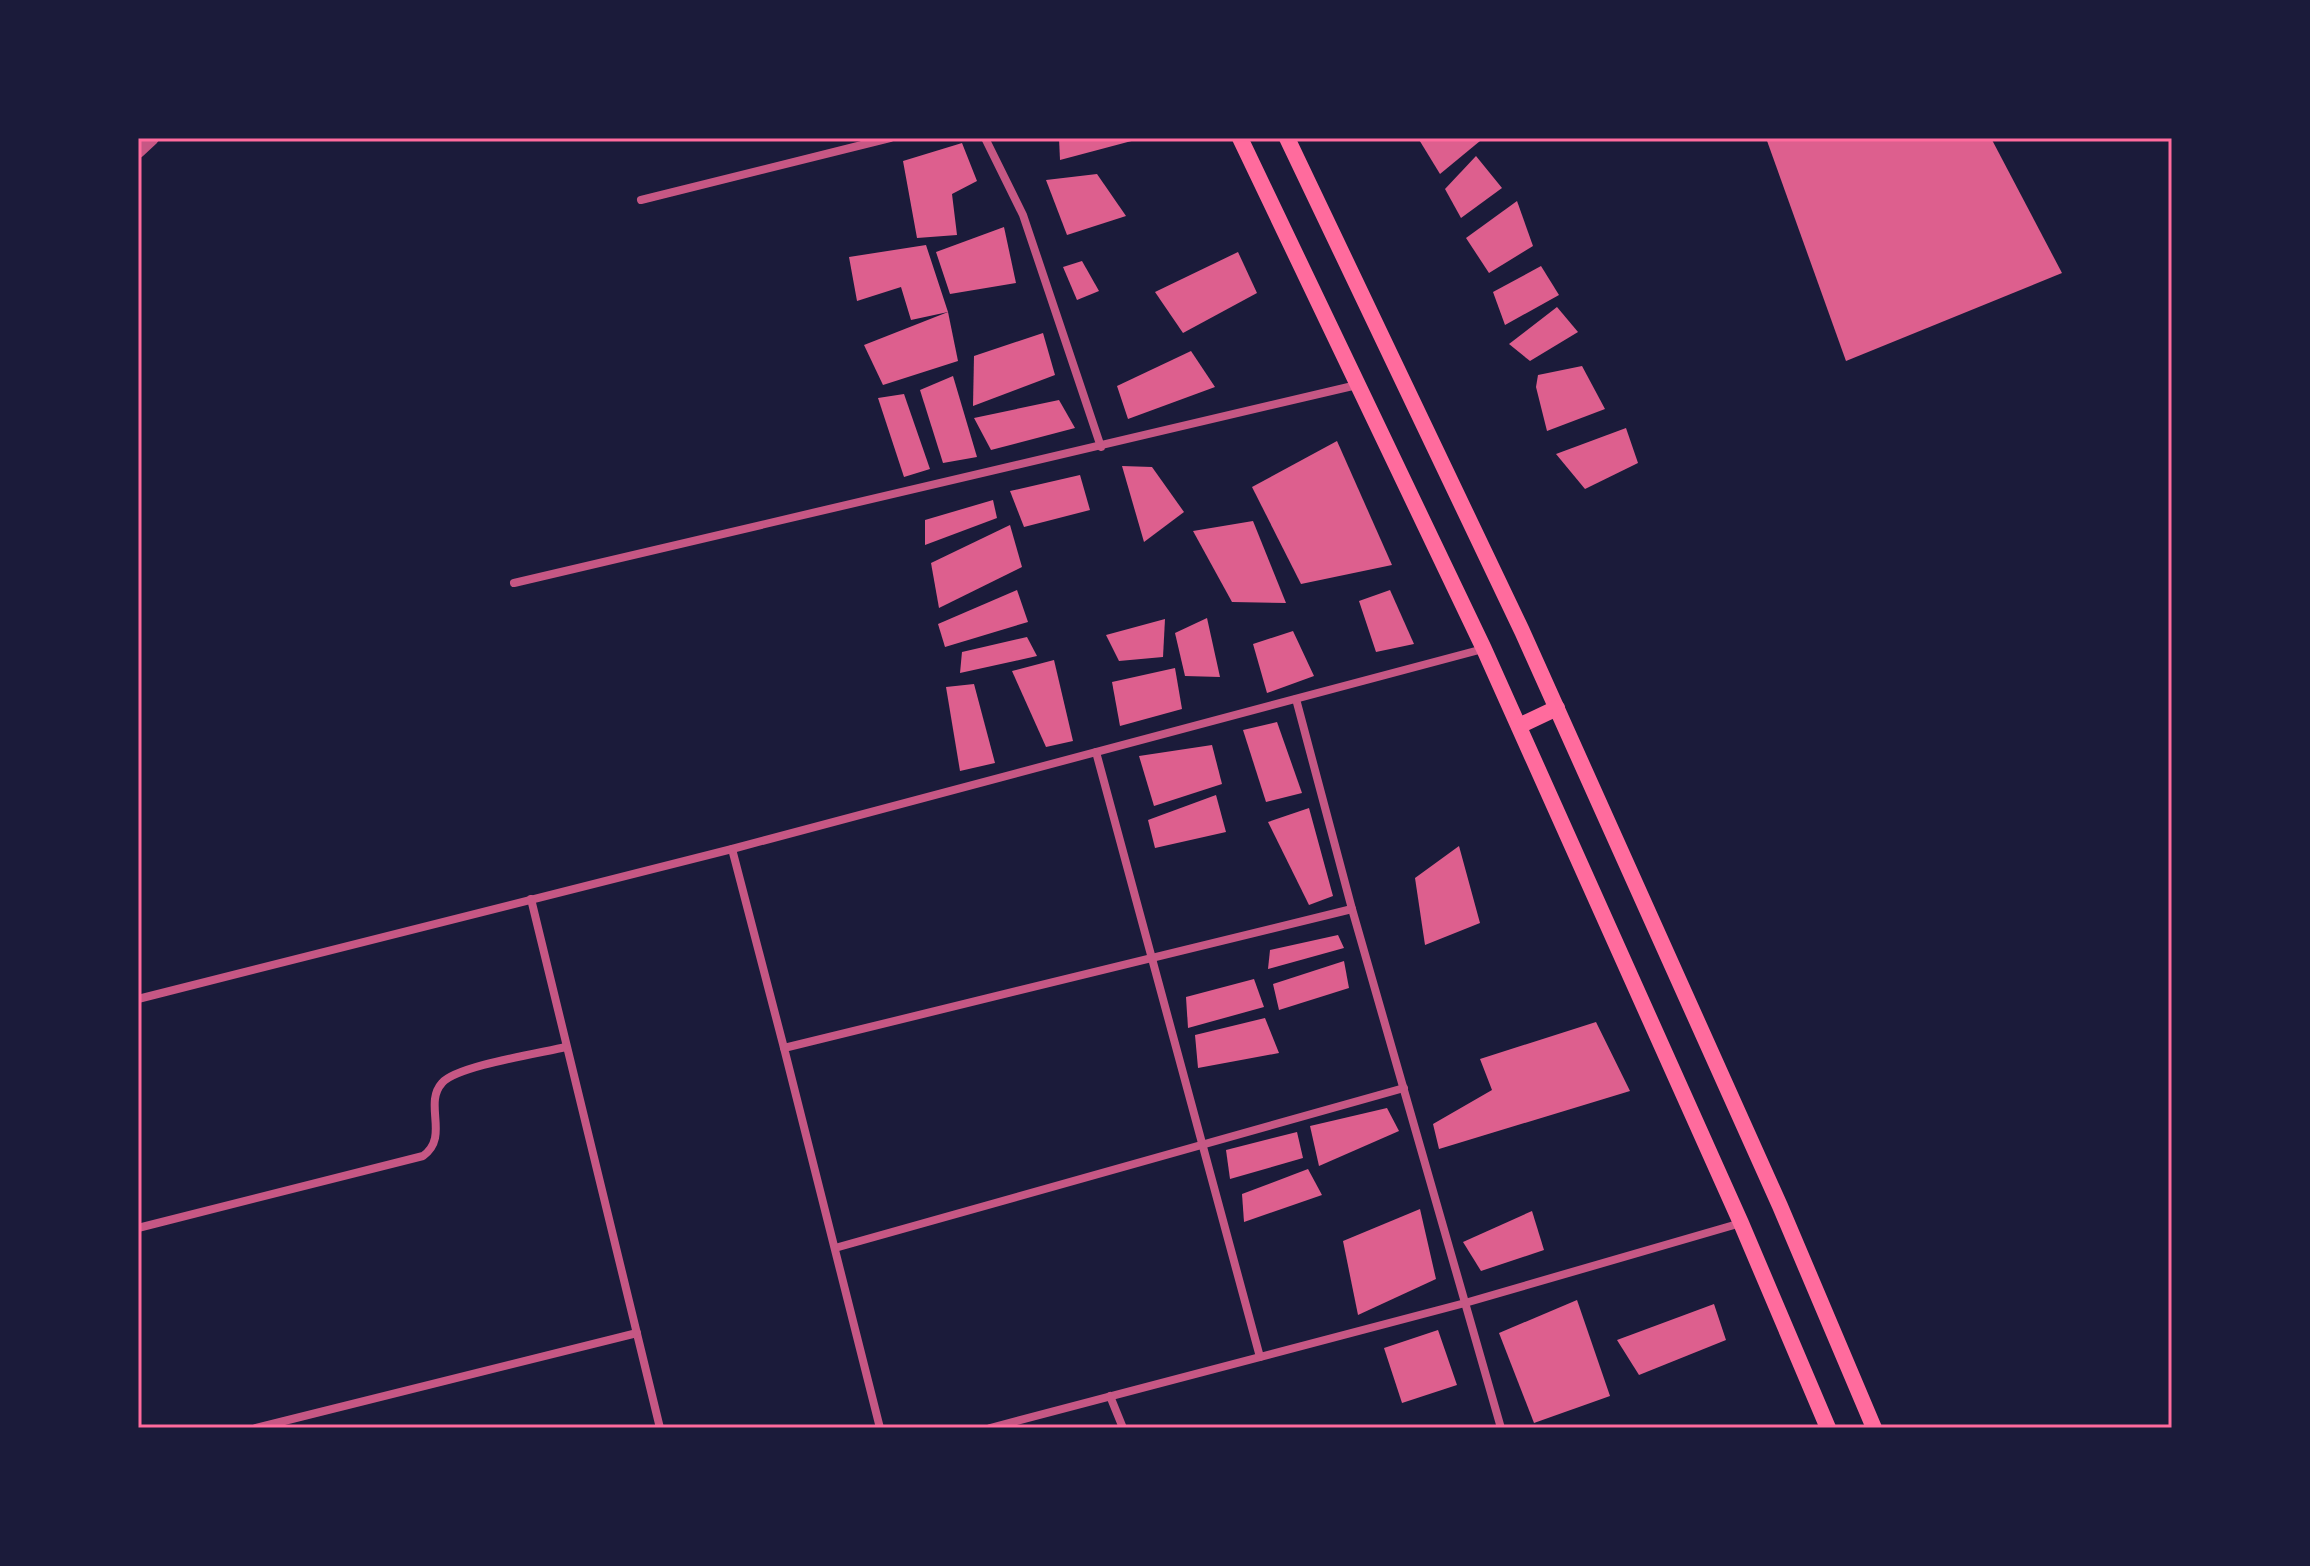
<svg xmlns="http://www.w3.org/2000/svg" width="2310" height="1566" font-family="'Nunito Sans',sans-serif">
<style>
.building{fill:#dd5f8e}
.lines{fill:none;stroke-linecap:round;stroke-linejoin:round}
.minor{stroke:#c65784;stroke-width:8}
.tertiary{stroke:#c65784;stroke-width:14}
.secondary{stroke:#ff6b9d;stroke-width:16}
.neatline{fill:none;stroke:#ff6b9d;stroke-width:3}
</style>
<rect width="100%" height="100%" fill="#1b1b3a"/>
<g class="building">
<path d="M1059 138H1139V139L1060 160Z"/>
<path d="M1418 138H1478L1480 141 1440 174Z"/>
<path d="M1766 138H1991L2062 273 1846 361Z"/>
<path d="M962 143 977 181 952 194 957 235 917 238 903 161Z"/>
<path d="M1476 156 1502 188 1461 218 1445 189Z"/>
<path d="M1097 174 1126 216 1067 235 1046 180Z"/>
<path d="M1517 201 1533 246 1489 273 1466 238Z"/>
<path d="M1004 227 1016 283 950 294 936 252Z"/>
<path d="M926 245 948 312 911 320 901 287 857 301 849 257Z"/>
<path d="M1238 252 1257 293 1183 333 1155 292Z"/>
<path d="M1082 261 1099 291 1077 300 1063 267Z"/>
<path d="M1541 266 1559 295 1505 325 1493 292Z"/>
<path d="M1557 307 1578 332 1530 361 1509 344Z"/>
<path d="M948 312 958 361 883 385 864 345Z"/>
<path d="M1043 333 1055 375 973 406 974 356Z"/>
<path d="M1191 351 1215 387 1128 419 1117 386Z"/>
<path d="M1582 366 1605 409 1547 431 1536 387 1538 375Z"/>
<path d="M953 376 977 457 943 463 920 390Z"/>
<path d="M904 394 930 469 904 477 878 398Z"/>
<path d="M1059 400 1075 428 991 450 974 418Z"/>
<path d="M1626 428 1638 463 1585 489 1556 454Z"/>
<path d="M1337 441 1392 565 1301 584 1252 487Z"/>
<path d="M1122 466 1152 467 1184 512 1144 542Z"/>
<path d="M1080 475 1090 510 1024 527 1010 491Z"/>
<path d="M993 500 997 518 925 545V520Z"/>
<path d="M1253 521 1286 603 1232 602 1193 531Z"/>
<path d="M1010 525 1022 567 939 608 931 563Z"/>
<path d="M1017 590 1028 622 945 647 938 624Z"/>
<path d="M1390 590 1414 644 1376 652 1359 601Z"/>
<path d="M1207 618 1220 677 1185 676 1175 633Z"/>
<path d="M1165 619 1163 657 1119 661 1106 635Z"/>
<path d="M1293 631 1314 676 1267 693 1253 644Z"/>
<path d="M1027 637 1037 656 960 673 962 652Z"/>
<path d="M1054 660 1073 741 1046 747 1012 671Z"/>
<path d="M1175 668 1182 709 1120 726 1112 682Z"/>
<path d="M974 684 995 763 960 771 946 687Z"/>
<path d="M1277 722 1302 793 1266 802 1243 730Z"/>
<path d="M1212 745 1222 784 1154 806 1139 756Z"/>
<path d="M1216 795 1226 832 1155 848 1148 820Z"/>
<path d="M1309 808 1333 896 1309 905 1268 822Z"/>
<path d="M1459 846 1480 923 1425 945 1415 878Z"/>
<path d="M1338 935 1344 948 1268 969 1270 950Z"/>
<path d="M1344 961 1349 988 1279 1010 1273 984Z"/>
<path d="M1254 979 1264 1007 1188 1028 1186 997Z"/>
<path d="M1265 1018 1279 1053 1198 1068 1195 1035Z"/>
<path d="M1596 1022 1630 1091 1439 1149 1433 1124 1492 1090 1480 1059Z"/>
<path d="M1387 1108 1399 1131 1319 1166 1310 1126Z"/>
<path d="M1297 1132 1303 1158 1230 1179 1226 1150Z"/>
<path d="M1308 1169 1322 1195 1244 1222 1242 1194Z"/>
<path d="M1420 1209 1436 1279 1358 1315 1343 1241Z"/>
<path d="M1532 1211 1544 1250 1481 1271 1463 1242Z"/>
<path d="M1577 1300 1610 1396 1534 1423 1499 1333Z"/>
<path d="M1714 1304 1726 1340 1639 1375 1617 1340Z"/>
<path d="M1438 1330 1457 1385 1402 1403 1384 1348Z"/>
</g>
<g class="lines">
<g class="minor">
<path d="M985 138 1023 215 1101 447"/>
<path d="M641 200 890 138"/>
<path d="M514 583 1357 385"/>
<path d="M1296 699 1352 909 1501 1428"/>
<path d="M1096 752 1260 1357"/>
<path d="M732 849 784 1048"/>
<path d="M531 899 660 1428"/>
<path d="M138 999 732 849 1483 649"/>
<path d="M138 1228 423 1156C450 1137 423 1104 442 1083 456 1066 541 1053 566 1047"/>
<path d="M835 1248 1404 1088"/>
<path d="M1110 1396 1123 1428"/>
<path d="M256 1428 637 1333"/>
<path d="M880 1428 784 1048 1352 909"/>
<path d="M990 1428 1465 1303 1741 1223"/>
</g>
<path class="tertiary" d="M138 151 152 138"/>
<g class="secondary">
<path d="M1240 138 1484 649 1741 1223 1828 1428"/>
<path d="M1287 138 1522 631 1780 1206 1874 1428"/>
<path d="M1519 726 1557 708"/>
</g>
</g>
<rect width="2310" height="1566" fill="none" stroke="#1b1b3a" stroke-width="280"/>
<rect x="140" y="140" width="2030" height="1286" class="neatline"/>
</svg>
